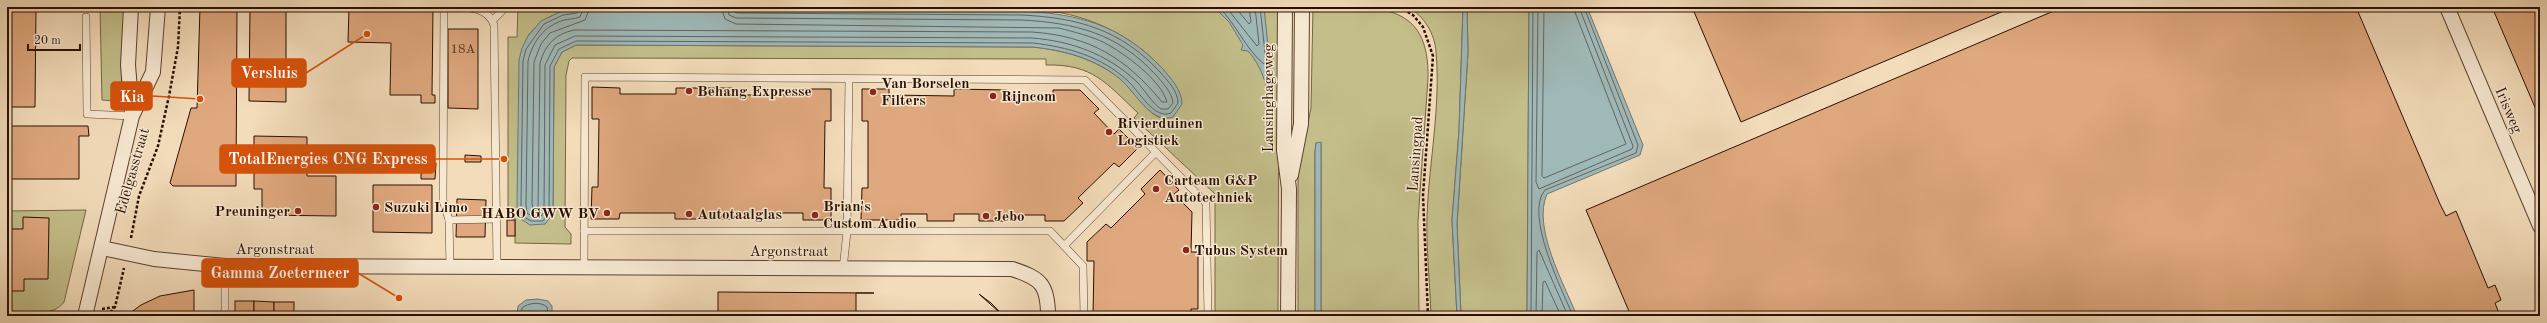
<svg xmlns="http://www.w3.org/2000/svg" width="2547" height="323" font-family="'Old Standard TT',serif">
<style>
.green{fill:#c3be8a;stroke:#766645;fill-rule:evenodd}
.water{fill:#9fb9b9;stroke:#70756f}
.lines{fill:none;stroke-linecap:round;stroke-linejoin:round}
.shore{stroke:#64645c;stroke-width:1}
.building{fill:#e0a87f;stroke:#2a0f00}
.lane-casing{stroke:#5c422e;stroke-width:8}
.street-casing{stroke:#5c422e;stroke-width:16}
.path{stroke:#2a0f00;stroke-width:2.5;stroke-dasharray:3 2;stroke-linecap:butt}
.lane{stroke:#f7e8d2;stroke-width:7}
.street{stroke:#f7e8d2;stroke-width:14}
.poi-dot{fill:#8f2418;stroke:#f7e8d2;stroke-width:1.5}
.labels{text-anchor:middle;stroke-width:3;stroke-linejoin:round;paint-order:stroke}
.number-label{font-size:13px;fill:#583520}
.poi-label{font-size:15px;font-weight:bold;fill:#2a0f00;stroke:#f7e8d2;text-anchor:start}
.street-label{font-size:15px;fill:#2a0f00;stroke:#f7e8d2}
.leader{fill:none;stroke:#d5520b;stroke-width:1.5}
.callout-dot{fill:#d5520b;stroke:#f7e8d2;stroke-width:1.5}
.callout{fill:#d5520b;stroke:#d5520b;stroke-width:1.5}
.callout-label{font-size:16px;text-anchor:middle;font-weight:bold;fill:#fff}
</style>
<rect width="100%" height="100%" fill="#f3dcba"/>
<filter id="stains"><feTurbulence type="fractalNoise" baseFrequency=".005" numOctaves="4"/><feColorMatrix values="0 0 0 0 .2 0 0 0 0 .09 0 0 0 0 .02 0 0 0 .5 -.17"/></filter>
<radialGradient id="worn" r=".72"><stop offset=".6" stop-color="#630" stop-opacity="0"/><stop offset="1" stop-color="#630" stop-opacity=".3"/></radialGradient>
<g class="green">
<path d="M100 7H122L124 16 121 95 115 101 102 100Z"/>
<path d="M518 7H1279L1278 316H1215V194L1134 118 1138 113C1106 83 1093 64 1046 65V59L572 58 569 61 566 75 565 227 571 234V244L515 243V218H510L508 211V37H517ZM580 8 1022 11C1035 12 1049 11 1062 13 1108 22 1155 50 1179 92L1166 119C1148 118 1133 88 1118 77 1092 58 1063 50 1032 47L576 45 562 52 554 67 553 214 528 36C542 17 558 12 580 8Z"/>
<path d="M1313 7C1376 7 1430 0 1428 79L1418 221 1419 316H1321V143H1316L1315 152V316H1298V172L1311 108Z"/>
<path d="M1408 7H1463L1459 131 1452 220 1457 316H1431C1430 283 1426 249 1427 216 1429 162 1441 106 1436 52 1435 34 1424 16 1408 7Z"/>
<path d="M1467 7H1529L1527 316H1461L1457 224 1468 52Z"/>
<path d="M86 210 64 302C53 318 25 311 7 311V211Z"/>
</g>
<g class="water">
<path d="M1214 7H1264L1272 85H1266C1262 72 1257 61 1248 51L1241 50 1243 45 1229 22Z"/>
<path d="M1463 7H1467L1468 52 1457 224 1461 316H1457L1452 220 1459 131Z"/>
<path d="M1529 7H1587L1643 145 1640 155 1547 194C1532 227 1564 284 1577 316H1527Z"/>
<path d="M580 8 1022 11C1080 14 1121 25 1163 69 1171 79 1182 90 1182 104L1173 117C1151 125 1135 91 1120 79 1095 58 1063 50 1032 47L576 45 562 52 554 67 553 214 545 224 530 225 518 217 517 205 519 60 522 48 528 36 541 21 562 11Z"/>
<path d="M1321 142V316H1315V152L1316 143Z"/>
<path d="M538 299 548 301 552 306V316H517L518 306 526 300Z"/>
</g>
<g class="lines">
<g class="shore">
<path d="M579 7 577 13 563 15 544 24 526 49 523 61 521 205 522 216 531 221H543L549 213 550 66 559 49 576 41 1033 43C1067 47 1101 56 1128 81 1139 91 1154 120 1171 113L1178 103C1178 91 1167 80 1160 72 1120 29 1078 18 1022 15L737 13 733 11 732 7"/>
<path d="M584 7 580 17C574 19 569 19 564 20 544 26 533 41 528 61L526 205 527 213 533 217 541 216 544 212 545 65 555 45 575 36 1032 38C1071 41 1107 54 1136 81 1145 90 1151 102 1161 109H1168L1173 103C1172 92 1162 82 1155 74 1117 33 1075 23 1022 20L736 18 729 15 727 7"/>
<path d="M590 7 585 20 550 33 541 44 534 62 532 204 534 211 538 209 540 63C545 45 555 34 574 30L1032 32C1090 36 1126 58 1162 102H1167C1161 80 1125 54 1105 43 1091 36 1074 32 1059 28L736 24 725 19 721 7"/>
<path d="M1219 7C1236 24 1247 51 1264 64L1266 61 1260 7"/>
<path d="M1226 7 1257 46 1259 44 1255 7"/>
<path d="M1235 7 1249 24 1251 22 1249 7"/>
<path d="M1538 7 1536 182 1539 189 1632 149 1633 146 1579 7"/>
<path d="M1544 7 1542 176 1544 178 1626 144 1573 7"/>
<path d="M521 316 522 308C528 303 540 301 547 307L548 316"/>
<path d="M1531 316 1533 7"/>
<path d="M1536 316 1537 252 1539 250 1568 316"/>
<path d="M1542 316 1543 282 1545 281 1561 316"/>
<path d="M1573 316C1562 290 1524 214 1545 190L1636 153 1638 145 1584 7"/>
</g>
</g>
<g class="building">
<path d="M7 7H36L35 107H7Z"/>
<path d="M200 7H237L236 186H173L170 183 191 108H197Z"/>
<path d="M250 7H295V11L286 10V102L249 101Z"/>
<path d="M349 7H433L432 95H435V103H421V95H390L391 43 348 42Z"/>
<path d="M1692 7H2013L1741 122Z"/>
<path d="M2063 7H2356L2440 204 2446 216 2456 211 2488 288 2495 285 2501 300 2495 303 2500 316H1631L1586 210Z"/>
<path d="M2492 7H2540V119Z"/>
<path d="M448 29H478V109L448 108Z"/>
<path d="M592 87 620 88V94H676V88H733V95H803L804 89H831V121H825L824 188H831V220H803V213H733V219H675V213H620L619 219H591L592 187H598L599 119H592Z"/>
<path d="M862 89H889V95L954 96V89L1007 90V96H1053V90H1080L1099 109 1094 113 1114 134 1119 129 1138 148 1119 167 1114 163 1078 198 1083 203 1064 221H1045V215H1006V221H979V214H954V221H927V214H901V220H861L862 188H868V121H862Z"/>
<path d="M7 126H88L89 136H79V179H7Z"/>
<path d="M254 136 307 137V176H336V216L262 215V189H254Z"/>
<path d="M465 155 481 156V162H465Z"/>
<path d="M421 163H436L435 179H421Z"/>
<path d="M1160 170 1179 190 1174 194 1192 212 1191 252H1198V309H1191V316H1093L1094 261H1087V242L1106 224 1111 228 1145 194 1141 189Z"/>
<path d="M373 185H432V233L373 232Z"/>
<path d="M457 199 486 200 485 237H456Z"/>
<path d="M23 217 49 218 48 279H24V291H7V229H23Z"/>
<rect x="507" y="220" width="8" height="16"/>
<path d="M194 290V316H126L141 305 160 296Z"/>
<path d="M718 292 874 293H856V316H718Z"/>
<path d="M979 294 991 303 1004 316H989L1000 313Z"/>
<rect x="235" y="301" width="19" height="15"/>
<path d="M254 301 274 302V316H254Z"/>
<rect x="274" y="302" width="20" height="14"/>
</g>
<g class="lines">
<g class="lane-casing">
<g id="lane">
<path d="M86 17 87 114 132 116"/>
<path d="M493 20 506 7"/>
<path d="M449 220 496 219"/>
<path d="M584 231H1050L1083 266 1084 316"/>
<path d="M1064 246 1156 152"/>
<path d="M450 267 449 220 443 200 444 7C462 8 487 4 494 25L497 266"/>
<path d="M584 268 585 77 1085 80 1206 203 1208 316"/>
<path d="M843 269 847 232 849 79"/>
<path d="M225 316V266"/>
</g>
</g>
<g class="street-casing">
<g id="street">
<path d="M131 7 128 65 132 114"/>
<path d="M1285 7 1284 150 1289 189 1288 316"/>
<path d="M2447 7 2540 226"/>
<path d="M1291 175 1301 124 1302 7"/>
<path d="M102 248 154 259 225 266 1012 269C1041 278 1048 285 1048 316"/>
<path d="M85 316 132 116 153 72 158 7"/>
</g>
</g>
<g class="path">
<path d="M1399 7 1413 15 1423 27 1433 56 1423 195 1428 316"/>
<path d="M131 238 139 196 158 146 169 96 178 47 180 7"/>
<path d="M102 309 115 307"/>
<path d="M107 316 115 307 124 268"/>
</g>
<use href="#lane" class="lane"/>
<use href="#street" class="street"/>
</g>
<g class="poi-dot">
<circle cx="689" cy="91" r="4"/>
<circle cx="873" cy="92" r="4"/>
<circle cx="993" cy="96" r="4"/>
<circle cx="1109" cy="132" r="4"/>
<circle cx="1156" cy="189" r="4"/>
<circle cx="376" cy="207" r="4"/>
<circle cx="298" cy="211" r="4"/>
<circle cx="607" cy="213" r="4"/>
<circle cx="689" cy="214" r="4"/>
<circle cx="815" cy="215" r="4"/>
<circle cx="986" cy="216" r="4"/>
<circle cx="1186" cy="250" r="4"/>
</g>
<g class="labels">
<g class="number-label">
<text x="463" y="53">18A</text>
</g>
<g class="poi-label">
<text x="881" y="88">Van Borselen<tspan x="881" dy="17">Filters</tspan></text>
<text x="697" y="96">Behang Expresse</text>
<text x="1001" y="101">Rijncom</text>
<text x="1117" y="128">Rivierduinen<tspan x="1117" dy="17">Logistiek</tspan></text>
<text x="1164" y="185">Carteam G&amp;P<tspan x="1164" dy="17">Autotechniek</tspan></text>
<text x="823" y="211">Brian's<tspan x="823" dy="17">Custom Audio</tspan></text>
<text x="384" y="212">Suzuki Limo</text>
<text x="290" y="216" text-anchor="end">Preuninger</text>
<text x="599" y="218" text-anchor="end">HABO GWW BV</text>
<text x="697" y="219">Autotaalglas</text>
<text x="994" y="221">Jebo</text>
<text x="1194" y="255">Tubus System</text>
</g>
<g class="street-label">
<text transform="translate(1268 98) rotate(-90)" y="5">Lansinghageweg</text>
<text transform="translate(2509 110) rotate(67)" y="5">Irisweg</text>
<text transform="translate(1415 154) rotate(-86)" y="5">Lansingpad</text>
<text transform="translate(132 171) rotate(-74)" y="5">Edelgasstraat</text>
<text x="275" y="254">Argonstraat</text>
<text x="789" y="256">Argonstraat</text>
</g>
</g>
<path class="leader" d="M367 34L306 73M200 99L152 96M504 159L435 159M399 298L358 273"/>
<g class="callout-dot">
<circle cx="367" cy="34" r="4"/>
<circle cx="200" cy="99" r="4"/>
<circle cx="504" cy="159" r="4"/>
<circle cx="399" cy="298" r="4"/>
</g>
<g class="callout">
<rect x="232" y="59" width="74" height="28" rx="4"/>
<rect x="111" y="82" width="41" height="28" rx="4"/>
<rect x="220" y="145" width="215" height="28" rx="4"/>
<rect x="202" y="259" width="156" height="28" rx="4"/>
</g>
<g class="callout-label">
<text x="269" y="78">Versluis</text>
<text x="132" y="102">Kia</text>
<text x="328" y="164">TotalEnergies CNG Express</text>
<text x="280" y="278">Gamma Zoetermeer</text>
</g>
<rect width="2547" height="323" fill="none" stroke="#f3dcba" stroke-width="24"/>
<rect x="8" y="8" width="2531" height="307" fill="none" stroke="#2a0f00" stroke-width="2"/>
<rect x="12" y="12" width="2523" height="299" fill="none" stroke="#2a0f00"/>
<path d="M28 44v6h52v-6" fill="none" stroke="#2a0f00" stroke-width="2"/>
<text x="34" y="44" font-size="12" fill="#2a0f00" stroke="#f7e8d2" stroke-width="3" paint-order="stroke">20 m</text>
<rect width="100%" height="100%" filter="url(#stains)"/>
<rect width="100%" height="100%" fill="url(#worn)"/>
</svg>
